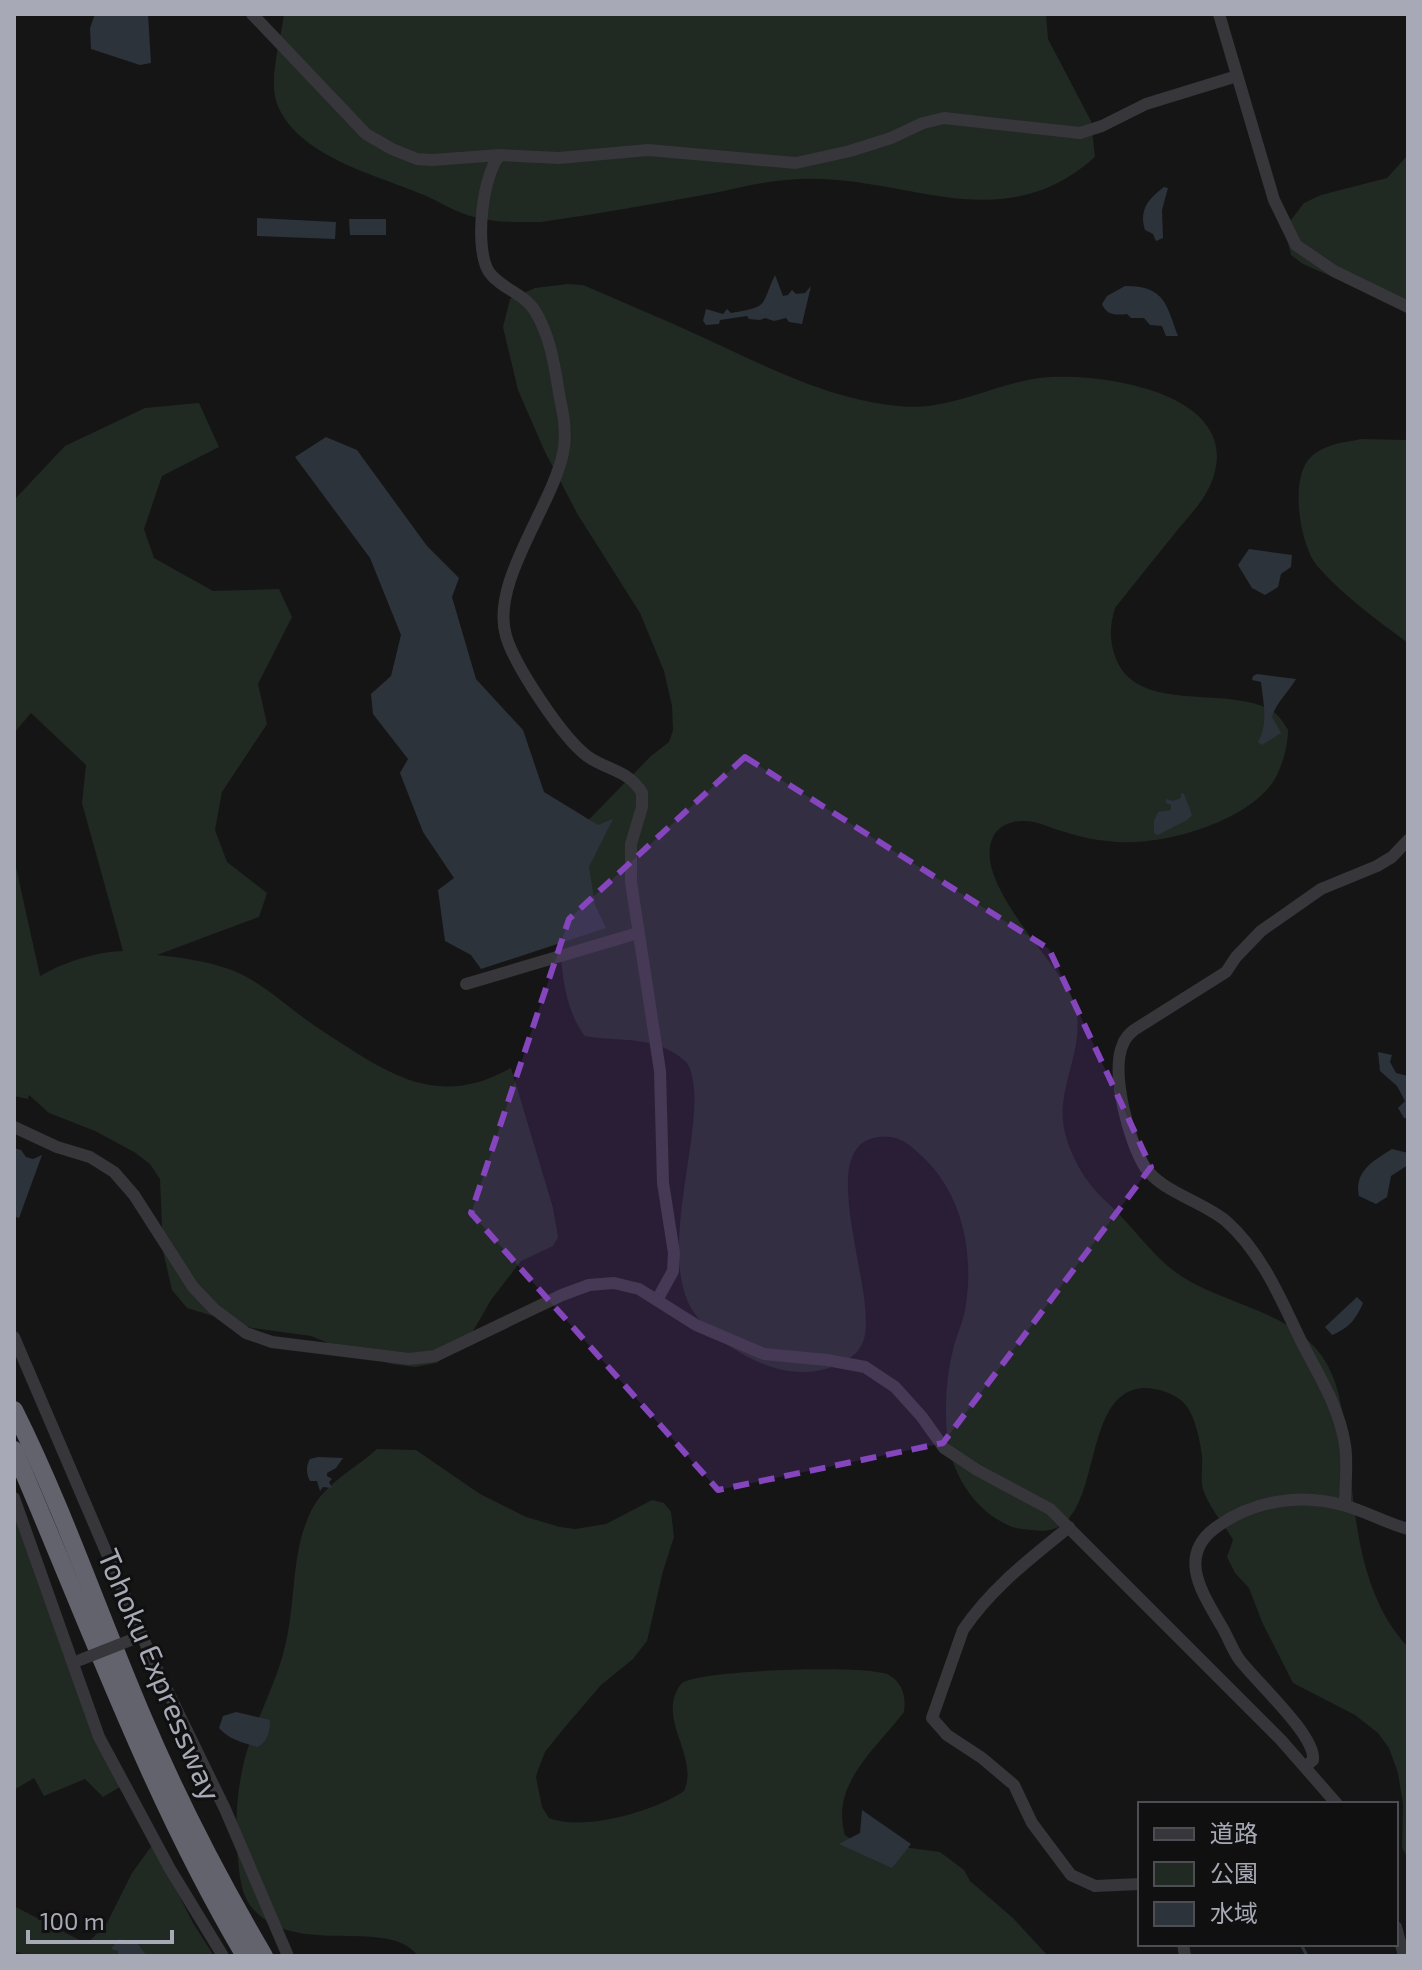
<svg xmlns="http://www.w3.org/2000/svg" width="1422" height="1970" font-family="'Exo 2','Noto Sans JP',sans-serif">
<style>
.green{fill:#212923}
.water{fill:#2d333b}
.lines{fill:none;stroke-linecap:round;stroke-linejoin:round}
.stream{stroke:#2d333b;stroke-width:3}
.minor{stroke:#36363b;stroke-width:12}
.highway{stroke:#62636c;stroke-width:18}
.minor-bridge{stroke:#36363b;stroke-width:12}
.marked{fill:#8445bd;fill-opacity:0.2;stroke:#8445bd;stroke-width:6;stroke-dasharray:16 10;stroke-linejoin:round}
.labels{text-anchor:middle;stroke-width:6;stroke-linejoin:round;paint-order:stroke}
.street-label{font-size:30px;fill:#a7aab6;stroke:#101011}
</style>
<rect width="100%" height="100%" fill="#151516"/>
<g class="green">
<path d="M284 14H1046L1048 39 1091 121 1095 157C996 245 899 168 786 180 760 182 734 189 709 194 653 204 597 214 541 222 518 222 496 223 474 217 457 213 440 202 424 195 377 175 298 157 277 104 268 79 281 40 284 14Z"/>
<path d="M1408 155V310L1303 264 1291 255 1286 235 1288 224 1304 203 1321 195 1387 178Z"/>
<path d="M568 284 583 285C622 302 661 318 700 336 766 366 824 398 898 406 946 412 991 385 1039 378 1095 371 1243 391 1213 478 1205 502 1187 517 1172 537 1153 560 1134 584 1115 608 1110 625 1109 639 1115 656 1135 716 1229 684 1272 711 1279 715 1284 723 1288 730 1288 746 1282 768 1273 782 1244 824 1156 848 1108 841 1095 840 1081 837 1068 833 1052 829 1039 821 1023 821 1012 821 1000 825 994 835 970 878 1050 954 1070 993 1089 1030 1067 1067 1063 1104 1060 1130 1072 1159 1087 1180 1095 1192 1108 1203 1119 1214 1139 1235 1157 1260 1181 1276 1228 1307 1299 1311 1328 1366 1341 1390 1343 1418 1347 1444 1355 1513 1358 1594 1408 1647V1858L1402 1848 1403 1804 1398 1773 1389 1748 1378 1733 1355 1715 1293 1683 1262 1622 1249 1588 1235 1573 1227 1557 1233 1540C1224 1524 1208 1506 1203 1489 1200 1479 1203 1467 1202 1456 1200 1440 1195 1414 1183 1402 1173 1393 1158 1388 1144 1388 1074 1391 1109 1543 1033 1530 1025 1529 1015 1529 1008 1525 983 1514 964 1491 954 1465 942 1435 945 1381 953 1350 956 1336 963 1323 965 1310 975 1255 963 1194 922 1156 908 1143 898 1134 878 1137 809 1146 883 1302 862 1344 855 1359 836 1367 821 1370 786 1378 749 1361 721 1340 709 1331 694 1316 688 1302 666 1253 691 1166 694 1112 695 1098 695 1076 687 1063 683 1058 673 1052 667 1049 642 1037 611 1041 585 1036 550 992 561 897 565 844L651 756 669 742 673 730 672 706 664 671 640 613 578 515 545 452 518 390 503 327 510 299 535 288Z"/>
<path d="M199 403 219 447 162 476 144 529 154 558 213 591 279 589 292 617 258 684 267 724 222 792 215 830 227 862 267 893 259 917 157 955C185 958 215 962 241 974 260 983 279 999 296 1012 314 1026 333 1038 352 1050 406 1085 451 1102 511 1068L553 1208 558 1237 553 1246 521 1261 491 1300 466 1343 436 1363 415 1367 392 1364 350 1352 311 1336 252 1328 187 1308 172 1290 163 1251 160 1179 150 1164 134 1152 95 1131 49 1113 29 1095 28 1099 14 1096V858L40 976C64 962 95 952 123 951L82 803 86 765 31 713 14 733V500L65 446 145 408Z"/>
<path d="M1361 439 1408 440V643C1378 621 1344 596 1319 568 1300 548 1289 479 1310 458 1324 444 1342 443 1361 439Z"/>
<path d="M377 1449 416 1450 480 1494 526 1517 560 1527 575 1529 606 1524 652 1500 664 1503 671 1512 674 1537 663 1571 647 1641 633 1659 601 1685 565 1727 545 1752 538 1770 536 1777 542 1807 549 1818C583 1832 655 1811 684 1791 700 1756 655 1718 681 1684 692 1670 870 1664 889 1675 903 1683 906 1697 904 1712 876 1749 830 1784 845 1835L852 1840 940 1852 964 1870 970 1881 1013 1918 1048 1956H418C389 1916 298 1958 254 1910 241 1896 240 1878 238 1860 234 1820 237 1777 251 1739 262 1707 279 1676 286 1642 296 1599 291 1552 311 1511 326 1482 354 1470 377 1449Z"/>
<path d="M14 1506 120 1787 103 1797 85 1779 44 1796 34 1778 14 1790Z"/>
<path d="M153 1844 193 1923 214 1956H28L17 1952 14 1956V1906L87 1944 107 1923 132 1873Z"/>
</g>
<g class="water">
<path d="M95 14H148L151 63 140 65 91 49 90 28Z"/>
<path d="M1164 187 1168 188 1162 210 1163 238 1156 241 1153 234 1145 230C1139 210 1148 199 1164 187Z"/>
<path d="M257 218 336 222 335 239 257 236Z"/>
<path d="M349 219H386V235H350Z"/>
<path d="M775 275 783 296 788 295 792 290 796 294 805 293 811 286 802 324 789 322 786 318 774 321 765 318 760 320 749 319 747 316 720 320 719 324 706 325 703 321 706 309 723 314 727 309 731 313C770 306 760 307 775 275Z"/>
<path d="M1125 286C1165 286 1166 304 1178 336H1166L1162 326 1150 325 1144 318H1131L1127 314C1116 315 1107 316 1102 304L1107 296Z"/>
<path d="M326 437 357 450 427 546 459 578 452 597 476 679 523 730 544 792 598 825 613 819 589 867 595 905 606 928 481 969 471 955 445 941 438 890 454 878 423 832 400 773 408 759 373 714 371 694 391 676 401 635 370 558 295 457Z"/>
<path d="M1249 549 1292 555 1291 567 1281 574 1278 587 1265 595 1252 588 1238 565Z"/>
<path d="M1257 674 1296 679C1288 693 1277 701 1272 717L1281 733 1262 745 1258 742C1269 723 1263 702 1261 682L1252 680 1253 676Z"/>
<path d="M1181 793 1184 794 1192 815 1187 820 1158 835 1154 833V821L1158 812 1171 810V805L1166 803V799L1173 801 1181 798Z"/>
<path d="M1378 1052 1392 1055 1390 1062 1396 1073 1408 1076V1118H1404L1398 1108 1405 1101 1397 1086 1380 1071Z"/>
<path d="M14 1148 21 1150 26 1157 33 1159 42 1155 19 1218 14 1216Z"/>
<path d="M1392 1149 1408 1153V1165L1391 1176 1387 1197 1376 1204 1359 1196C1354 1171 1373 1161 1392 1149Z"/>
<path d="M1357 1297 1363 1303C1356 1319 1349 1328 1332 1335L1325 1327Z"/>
<path d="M318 1457 343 1458 336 1468 327 1473V1476L332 1479 329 1482 332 1488 323 1487 320 1491 317 1481H310C306 1474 306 1465 310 1459Z"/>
<path d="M236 1712 270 1720C270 1731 268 1741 258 1747 243 1743 230 1740 219 1728L223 1716Z"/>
<path d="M862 1810 911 1844 892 1868 839 1844 860 1833Z"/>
<path d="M119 1939 136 1942 147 1956H118V1951L111 1949Z"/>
</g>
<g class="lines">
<path class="stream" d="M1301 1944 1307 1956"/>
<g class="minor">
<path d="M252 14 366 134 392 149 417 159 432 160 500 155 559 158 648 150 796 163 850 151 891 138 923 123 944 118 1080 133 1102 126 1146 104 1237 76"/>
<path d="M1219 14 1274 200 1296 245 1334 271 1408 307"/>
<path d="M500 155C482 175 474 249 489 272 501 289 524 293 535 311 551 337 555 369 560 399 564 416 567 435 563 453 552 507 490 582 506 636 515 666 562 737 587 756 606 770 629 770 642 793V807L631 844V882L660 1071 663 1183 674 1253 673 1271 657 1300"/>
<path d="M466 984 638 933"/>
<path d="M14 1127 57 1147 90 1157 114 1172 134 1195 193 1287 214 1309 246 1333 272 1342 409 1359 435 1356 562 1295 589 1285 614 1283 639 1289 696 1325 764 1354 827 1360 865 1367 895 1387 922 1417 944 1448 977 1470 1050 1509 1281 1740 1337 1804"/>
<path d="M14 1337 152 1659 225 1809 288 1956"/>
<path d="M14 1498 99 1737 170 1869 223 1956"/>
<path d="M1345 1505C1345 1486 1348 1464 1345 1445 1339 1405 1317 1373 1300 1339 1280 1297 1261 1252 1226 1221 1204 1202 1160 1191 1145 1167 1129 1142 1110 1072 1123 1044 1125 1038 1129 1034 1134 1030L1226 972 1236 957 1261 931 1321 889 1377 866 1392 857 1408 840"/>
<path d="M1069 1527C1031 1558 991 1588 963 1630L932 1718 947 1735 982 1758 1014 1785 1032 1823 1071 1875 1095 1886 1140 1884"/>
<path d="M1305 1767 1313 1760C1316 1735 1255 1681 1239 1659 1232 1649 1228 1637 1222 1627 1203 1594 1175 1555 1218 1526 1255 1500 1302 1493 1346 1506 1367 1512 1386 1523 1408 1529"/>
<path d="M1396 1927 1404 1956"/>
<path d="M1183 1944 1185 1956"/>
</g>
<g class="highway">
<path d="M14 1410C63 1508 98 1612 141 1713 176 1796 218 1878 264 1956"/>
<path d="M14 1450C88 1620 150 1796 245 1956"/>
</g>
<path class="minor-bridge" d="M80 1660 136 1638"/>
</g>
<path class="marked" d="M745 757 1049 949 1151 1167 943 1443 718 1490 471 1213 569 919Z"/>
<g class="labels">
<g class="street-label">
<text transform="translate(159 1675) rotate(67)" y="10">Tohoku Expressway</text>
</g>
</g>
<rect width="1422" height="1970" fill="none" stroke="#a7aab6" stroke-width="32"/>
<rect x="1138" y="1802" width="260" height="144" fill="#101011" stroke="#4c4e53" stroke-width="2"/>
<rect x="1154" y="1828" width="40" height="12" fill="#36363b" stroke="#4c4e53" stroke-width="2"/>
<text x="1210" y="1842" font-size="24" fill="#a7aab6">道路</text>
<rect x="1154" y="1862" width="40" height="24" fill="#212923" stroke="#4c4e53" stroke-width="2"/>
<text x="1210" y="1882" font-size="24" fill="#a7aab6">公園</text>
<rect x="1154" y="1902" width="40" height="24" fill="#2d333b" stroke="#4c4e53" stroke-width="2"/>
<text x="1210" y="1922" font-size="24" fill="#a7aab6">水域</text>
<path d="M28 1930v12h144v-12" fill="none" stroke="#a7aab6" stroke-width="4"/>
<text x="40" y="1930" font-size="24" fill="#a7aab6" stroke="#101011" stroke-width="6" paint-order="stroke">100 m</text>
</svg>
